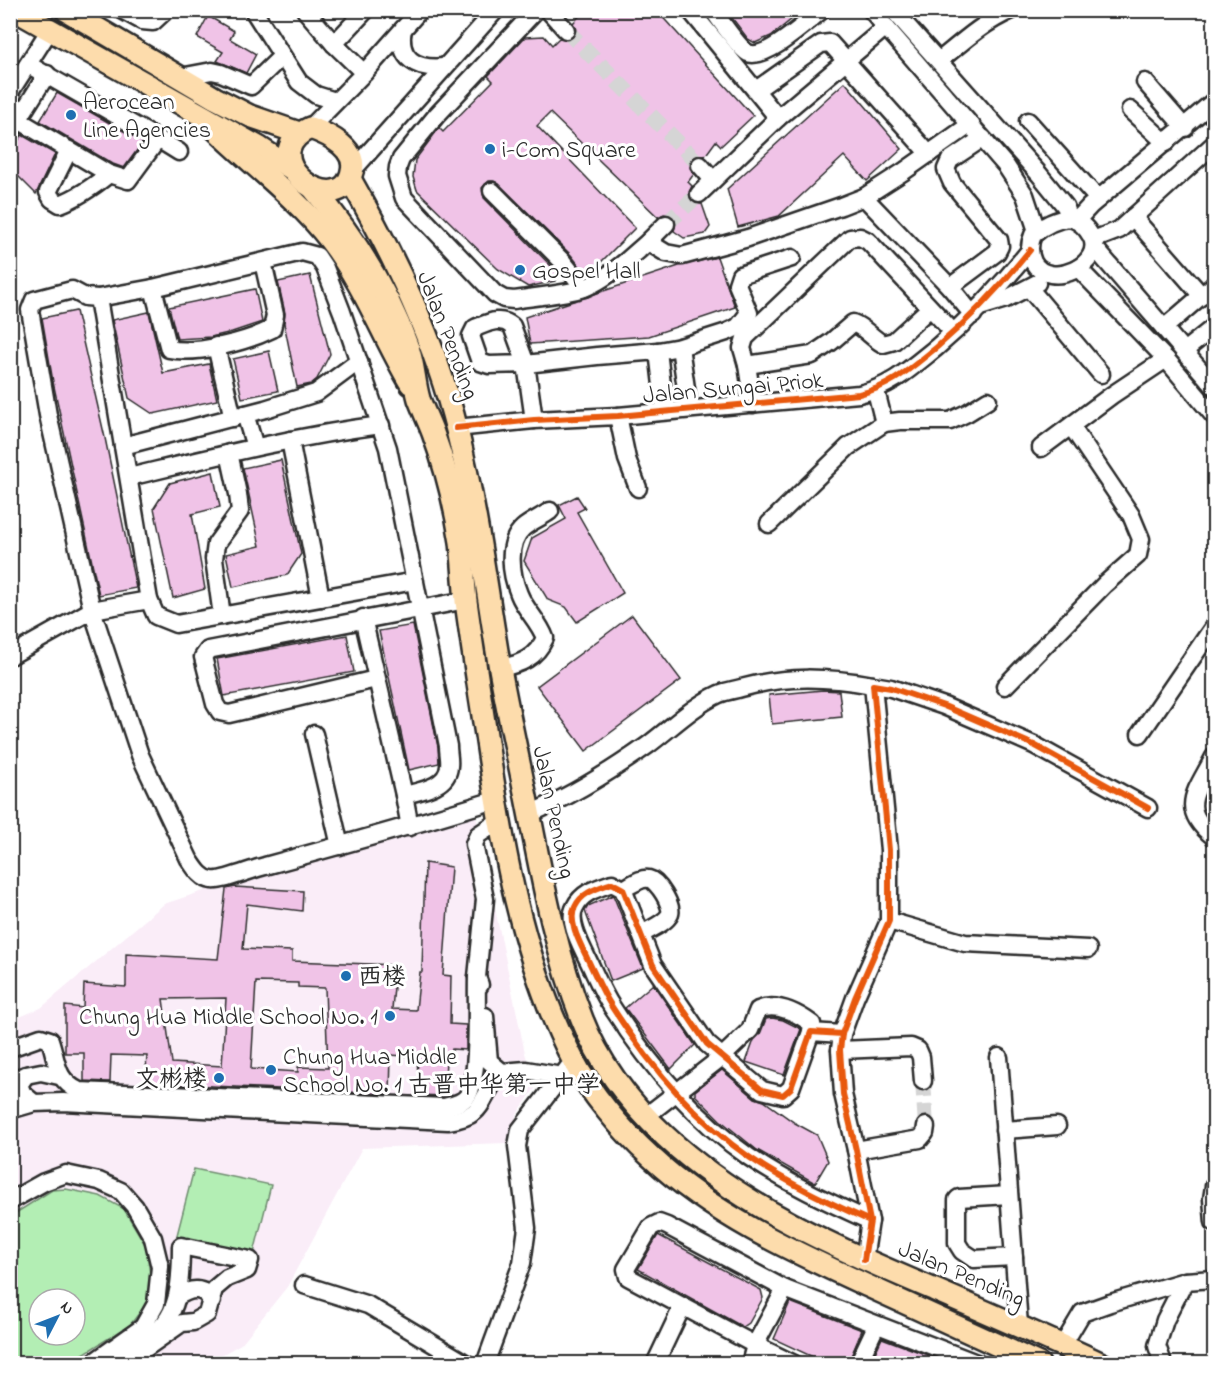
<svg xmlns="http://www.w3.org/2000/svg" width="1225" height="1374" font-family="'Indie Flower','LXGW WenKai TC',sans-serif">
<style>
.built{fill:#faedf8;fill-rule:evenodd}
.green{fill:#b3eeb4;stroke:#6f8c70;stroke-width:1.5;fill-rule:evenodd}
.building{fill:#f0c3e7;stroke:#2b2b2b;stroke-width:1.5;fill-rule:evenodd}
.lines{fill:none;stroke-linecap:round;stroke-linejoin:round}
.minor-tunnel{stroke:#d5d5d5;stroke-width:16;stroke-dasharray:16 8;stroke-linecap:butt}
.minor-casing{stroke:#2b2b2b;stroke-width:21}
.major-casing{stroke:#2b2b2b;stroke-width:26}
.minor{stroke:#fff;stroke-width:16}
.major{stroke:#fddcac;stroke-width:21}
.cycleway-casing{stroke:#fff;stroke-width:10}
.cycleway{stroke:#e8590c;stroke-width:6}
.poi-dot{fill:#1f6fb2;stroke:#fff;stroke-width:2}
.labels{text-anchor:middle;stroke-width:6;stroke-linejoin:round;paint-order:stroke}
.poi-label{font-size:24px;fill:#2b2b2b;stroke:#fff;text-anchor:start}
.street-label{font-size:24px;fill:#2b2b2b;stroke:#fff}
</style>
<rect width="100%" height="100%" fill="#fff"/>
<filter id="ink" filterUnits="userSpaceOnUse"><feTurbulence type="fractalNoise" baseFrequency=".0167" numOctaves="2"/><feDisplacementMap in="SourceGraphic" scale="12" xChannelSelector="R" yChannelSelector="G"/><feConvolveMatrix kernelMatrix="1 2 1 2 8 2 1 2 1" color-interpolation-filters="sRGB"/></filter>
<g filter="url(#ink)">
<path class="built" d="M474 807 525 1053 536 1087 517 1114 506 1143 362 1148 287 1287 241 1344 207 1363H11L10 1021 41 1008 164 904 340 846ZM39 1299H75V1335H39Z"/>
<g class="green">
<path d="M194 1169 271 1185 253 1257 176 1239Z"/>
<path d="M66 1189 100 1196 124 1209 146 1246 151 1281 147 1303 130 1325 69 1363 11 1364V1216L52 1190ZM39 1299H75V1335H39Z"/>
</g>
<g class="building">
<path d="M585 10H656L753 116 721 146 716 141 705 156 697 155 690 161V168L694 174 688 182 692 186 689 192V197L696 204H702L710 227 705 234 684 238 674 231 676 222 673 216 664 214 658 217 550 113 537 126 635 228 593 270 582 269 571 255 499 184 494 181H489L482 188 484 198 560 275 555 281 528 287 498 269 417 190 413 177 415 160 439 128 443 132 493 81 488 76 525 37 544 36 552 45 559 38 569 40 576 33 573 23Z"/>
<path d="M726 10H803L771 36 755 43 748 39Z"/>
<path d="M208 16 234 31 230 39 256 54 246 73 217 61 223 52 197 37Z"/>
<path d="M845 82 902 149 867 181 844 156 779 216 738 227 727 189Z"/>
<path d="M57 93 143 142 124 168 113 164 40 121Z"/>
<path d="M22 135 55 154 36 194 10 168V153Z"/>
<path d="M717 257 735 307 649 336 530 344 525 317 679 266Z"/>
<path d="M310 275 330 354 317 379 311 384 297 387 284 323 285 313 278 282Z"/>
<path d="M255 289 262 322 232 332 211 337 177 339 169 307Z"/>
<path d="M76 311 105 438 136 588 99 595 53 382 42 318Z"/>
<path d="M149 312 163 373 209 364 217 400 153 414 129 398 112 320Z"/>
<path d="M269 351 278 391 242 398 233 359Z"/>
<path d="M281 460 301 554 287 575 233 587 226 554 260 546 243 468Z"/>
<path d="M213 472 220 507 192 514 205 589 173 598 154 508 170 483Z"/>
<path d="M577 496 585 508 577 512 623 593 577 622 566 607 548 600 524 561 532 538 566 519 559 505Z"/>
<path d="M632 615 681 680 586 751 537 686Z"/>
<path d="M413 625 438 747 439 763 409 770 379 631Z"/>
<path d="M347 635 354 672 224 696 217 659Z"/>
<path d="M823 690 839 691 842 717 772 724 769 695Z"/>
<path d="M425 863 451 867 443 975 451 976 450 1024 466 1025V1050L452 1049 451 1060H446L444 1096 419 1095 417 1057 391 1055 390 1094 145 1083 147 1056 111 1055 110 1082 84 1081V1053H65V1006L83 1008 84 984 126 987V954L218 959 226 889 235 887 303 891 302 911 247 904 243 949 292 951V961L396 965 392 1009 416 1010 420 972H422ZM256 982 298 983V987L325 988 328 1068 298 1067V1072L251 1069ZM226 998 222 1066 172 1063 163 999Z"/>
<path d="M613 895 643 968 611 981 585 911 588 906Z"/>
<path d="M653 984 695 1045 671 1069 625 1008Z"/>
<path d="M772 1018 783 1020 801 1029 784 1075 746 1062 754 1040 760 1034 766 1019Z"/>
<path d="M722 1070 755 1098 764 1101 795 1123 817 1135 828 1161 815 1183 757 1150 720 1120 695 1095V1091Z"/>
<path d="M658 1235 761 1290 763 1298 749 1323 743 1327 638 1269Z"/>
<path d="M790 1302 862 1330 848 1364H828L774 1339Z"/>
<path d="M882 1338 935 1358 946 1364H870Z"/>
</g>
<g class="lines">
<g class="minor-tunnel">
<path d="M566 30 700 165"/>
<path d="M666 224 699 194"/>
<path d="M923 1081 926 1126"/>
</g>
<g class="minor-casing">
<g id="minor">
<path d="M122 10 142 21 153 22 166 10"/>
<path d="M253 10 299 82 316 95 335 101"/>
<path d="M305 10 334 44 364 73"/>
<path d="M536 10 436 116 401 159 398 167 397 176 404 198 495 294 504 299 514 300C537 296 562 295 584 288 609 279 647 244 666 224"/>
<path d="M548 10 566 30"/>
<path d="M690 10 778 118"/>
<path d="M713 10C719 19 740 49 748 53 765 61 808 21 822 10"/>
<path d="M871 10 1006 166 1025 195 1037 231"/>
<path d="M893 10 1039 174 1065 206 1070 218"/>
<path d="M403 29C397 59 417 70 444 67"/>
<path d="M334 44 366 10"/>
<path d="M939 61C962 42 984 22 1012 10"/>
<path d="M180 77 212 71 221 73 251 86 282 56"/>
<path d="M1145 82 1185 128"/>
<path d="M756 90 821 44 830 43 929 154"/>
<path d="M10 92 49 31"/>
<path d="M1130 110 1166 143"/>
<path d="M20 121 109 174 128 180 158 139 29 65"/>
<path d="M1028 121 1098 199"/>
<path d="M310 128 364 73 420 10"/>
<path d="M10 133 47 74"/>
<path d="M158 139 179 152"/>
<path d="M69 150 48 192 52 199 60 204C79 197 94 186 109 174"/>
<path d="M700 165 713 180"/>
<path d="M353 170 496 10"/>
<path d="M492 191 563 262 584 288"/>
<path d="M699 194 778 118 886 27"/>
<path d="M864 197 950 287 973 315"/>
<path d="M1133 217 1202 296"/>
<path d="M1070 218C1080 221 1086 227 1091 236 1106 264 1049 291 1033 262 1029 253 1029 244 1033 235 1044 225 1056 219 1070 218Z"/>
<path d="M1077 220 1090 206 1214 101"/>
<path d="M1093 240 1119 230 1214 144"/>
<path d="M648 242 666 253 682 256 748 238 841 206 864 197 903 172 971 124"/>
<path d="M1094 247 1214 386"/>
<path d="M1078 268 1166 359 1214 416"/>
<path d="M950 287 997 252 1000 246 999 240 952 183 946 169 950 160 983 138"/>
<path d="M153 288 169 349C196 355 246 342 272 329L275 315 263 262"/>
<path d="M1029 288 1101 374"/>
<path d="M98 298 85 297 72 290 34 300 30 310 48 415 92 610 140 755 189 859C195 868 201 879 212 880 222 882 252 869 265 866 342 845 419 824 495 800"/>
<path d="M983 306 1006 299 1037 283"/>
<path d="M1164 328 1214 285"/>
<path d="M216 346 233 418"/>
<path d="M680 347 689 409"/>
<path d="M658 351 665 411"/>
<path d="M1184 351 1214 327"/>
<path d="M747 365 812 355 831 342 853 323C864 327 872 338 883 344L894 341 930 308"/>
<path d="M876 391 884 423 900 421H950L967 413 988 400"/>
<path d="M753 404 747 365 742 348 745 338 850 238 860 237 868 241 953 332"/>
<path d="M245 414 255 447"/>
<path d="M618 416 627 459 638 488"/>
<path d="M534 420 526 364 512 326C500 316 488 323 475 328L471 336 480 362 489 365 526 364 597 356 658 351 680 347 727 332 738 327 749 313 737 284 740 275 792 258"/>
<path d="M456 428 534 420 618 416 859 394C891 387 912 367 937 347 972 317 1001 286 1030 250"/>
<path d="M290 440 321 598"/>
<path d="M123 446 265 409 316 393 359 361"/>
<path d="M1041 448 1112 395 1166 359"/>
<path d="M129 477C213 457 296 436 381 425"/>
<path d="M769 524 848 447 884 423"/>
<path d="M222 616 214 559 216 544 240 511 238 494 229 453"/>
<path d="M363 618 404 795 410 827"/>
<path d="M10 656 92 610 149 600"/>
<path d="M500 668C521 664 536 658 545 638 539 621 525 610 519 594 511 575 506 543 523 528 531 521 542 517 550 511"/>
<path d="M376 679 229 714 220 712 215 704 203 657 208 650 466 600"/>
<path d="M1005 686 1105 584 1138 555 1141 539 1131 515 1071 426"/>
<path d="M314 734 340 846"/>
<path d="M1140 734 1214 626"/>
<path d="M1214 757C1197 791 1177 808 1214 837"/>
<path d="M404 795C420 791 448 787 449 766 450 760 448 753 448 746L388 448 342 312 325 268 317 256 302 252 153 288 98 298 149 600 156 616 176 624 415 581"/>
<path d="M529 814C572 796 610 772 648 745 671 728 693 706 719 694 726 691 734 690 741 688 788 675 826 677 873 685"/>
<path d="M623 889C630 886 641 877 649 879 658 881 673 906 670 914 666 923 650 929 642 934"/>
<path d="M889 921 965 943 1088 949"/>
<path d="M480 985 477 977 485 899 474 844 478 835 499 821"/>
<path d="M485 1016 489 1061 502 1072"/>
<path d="M842 1034 811 1032 791 1088 783 1095 762 1090 707 1044 653 965 623 889 612 883C598 888 582 892 575 907 567 921 581 945 587 958 595 974 602 992 612 1007 648 1063 694 1119 749 1157 787 1183 828 1202 870 1221"/>
<path d="M10 1048 41 1037 50 1040C58 1064 55 1079 79 1091L444 1107C452 1105 464 1103 468 1095 480 1074 476 1004 477 977"/>
<path d="M840 1050 911 1047 918 1050 921 1057 923 1081"/>
<path d="M999 1057 1019 1325"/>
<path d="M26 1075 41 1072 59 1076"/>
<path d="M10 1080 26 1075 19 1085 23 1094 34 1103"/>
<path d="M10 1110 34 1103 63 1102 448 1121C489 1116 478 1096 502 1072L526 1070 562 1076"/>
<path d="M646 1116 722 1057 750 1030 758 1010C777 1002 797 1013 812 1024L811 1032"/>
<path d="M1004 1130 1057 1126"/>
<path d="M856 1150 920 1139 925 1133 926 1126"/>
<path d="M1214 1186 1212 1199 1214 1222"/>
<path d="M1009 1195 959 1198 957 1200V1243L962 1251 974 1259 1014 1257"/>
<path d="M10 1201 44 1182 66 1174 99 1181 121 1191 135 1207 153 1238 160 1267 156 1304 143 1327 91 1364"/>
<path d="M864 1260 870 1221 856 1150 843 1094 840 1050 842 1034 855 998 889 921V850L873 685 891 688 944 706 1034 745 1148 808"/>
<path d="M304 1285 368 1305 467 1364"/>
<path d="M177 1297C191 1288 203 1286 212 1301"/>
<path d="M1063 1345 1082 1313 1110 1303 1185 1281 1214 1279"/>
<path d="M1162 1360 1157 1346 1165 1320 1185 1281"/>
<path d="M113 1364C170 1326 181 1317 181 1246L250 1260 247 1270 227 1278 214 1289 207 1314 193 1322 182 1323 123 1364"/>
<path d="M485 1364 522 1263 527 1228 517 1146 520 1130 568 1068"/>
<path d="M655 1364 682 1307"/>
<path d="M750 1364 755 1345 785 1289"/>
<path d="M794 1364 755 1345 628 1277 626 1269 651 1227 659 1223 667 1226 785 1289 979 1364"/>
<path d="M858 1364 876 1326"/>
</g>
</g>
<g class="major-casing">
<g id="major">
<path d="M15 10 260 148 292 169"/>
<path d="M66 10 215 98 250 116 299 133"/>
<path d="M203 117C244 159 294 194 330 240 364 284 383 337 411 384"/>
<path d="M310 128C328 134 361 150 351 175 349 181 346 186 340 189 312 203 259 152 310 128Z"/>
<path d="M350 179C395 258 435 341 457 430 476 507 486 585 499 663 507 708 517 752 526 797 541 872 554 948 582 1019 599 1063 631 1104 665 1136 742 1208 839 1249 935 1290 991 1314 1047 1338 1102 1364"/>
<path d="M313 188C353 236 387 288 408 348 414 364 414 382 419 399 423 410 429 422 433 433 446 468 455 505 461 542 463 562 464 582 466 601 472 646 479 690 486 735 502 844 521 958 572 1058 590 1093 622 1131 651 1157 713 1215 792 1251 868 1286 925 1312 982 1338 1039 1364"/>
</g>
</g>
<use href="#minor" class="minor"/>
<use href="#major" class="major"/>
<g class="cycleway-casing">
<g id="cycleway">
<path d="M456 428 534 420 618 416 859 394C891 387 912 367 937 347 972 317 1001 286 1030 250"/>
<path d="M842 1034 811 1032 791 1088 783 1095 762 1090 707 1044 653 965 623 889 612 883C598 888 582 892 575 907 567 921 581 945 587 958 595 974 602 992 612 1007 648 1063 694 1119 749 1157 787 1183 828 1202 870 1221"/>
<path d="M864 1260 870 1221 856 1150 843 1094 840 1050 842 1034 855 998 889 921V850L873 685 891 688 944 706 1034 745 1148 808"/>
</g>
</g>
<use href="#cycleway" class="cycleway"/>
</g>
</g>
<g class="poi-dot">
<circle cx="71" cy="115" r="6"/>
<circle cx="490" cy="149" r="6"/>
<circle cx="520" cy="270" r="6"/>
<circle cx="346" cy="976" r="6"/>
<circle cx="390" cy="1016" r="6"/>
<circle cx="271" cy="1070" r="6"/>
<circle cx="219" cy="1078" r="6"/>
</g>
<g class="labels">
<g class="poi-label">
<text x="83" y="109">Aerocean<tspan x="83" dy="28">Line Agencies</tspan></text>
<text x="502" y="157">i-Com Square</text>
<text x="532" y="278">Gospel Hall</text>
<text x="358" y="984">西楼</text>
<text x="378" y="1024" text-anchor="end">Chung Hua Middle School No. 1</text>
<text x="283" y="1064">Chung Hua Middle<tspan x="283" dy="28">School No. 1 古晋中华第一中学</tspan></text>
<text x="207" y="1086" text-anchor="end">文彬楼</text>
</g>
<g class="street-label">
<text transform="translate(449 335) rotate(69)" y="8">Jalan Pending</text>
<text transform="translate(733 387) rotate(-5)" y="8">Jalan Sungai Priok</text>
<text transform="translate(555 812) rotate(78)" y="8">Jalan Pending</text>
<text transform="translate(962 1273) rotate(23)" y="8">Jalan Pending</text>
</g>
</g>
<rect width="1225" height="1374" fill="none" stroke="#fff" stroke-width="36"/>
<rect x="18" y="18" width="1189" height="1338" fill="none" stroke="#2b2b2b" stroke-width="2" filter="url(#ink)"/>
<g transform="translate(57 1317) rotate(48)"><circle r="28" fill="#ffffff" stroke="#aaaaaa" stroke-width="1.5"/>
<path d="M0-4.5L10 22L0 15L-10 22Z" fill="#1f6fb2"/>
<text y="-9" font-size="16" font-weight="bold" text-anchor="middle" fill="#2b2b2b">N</text>
</g>
</svg>
